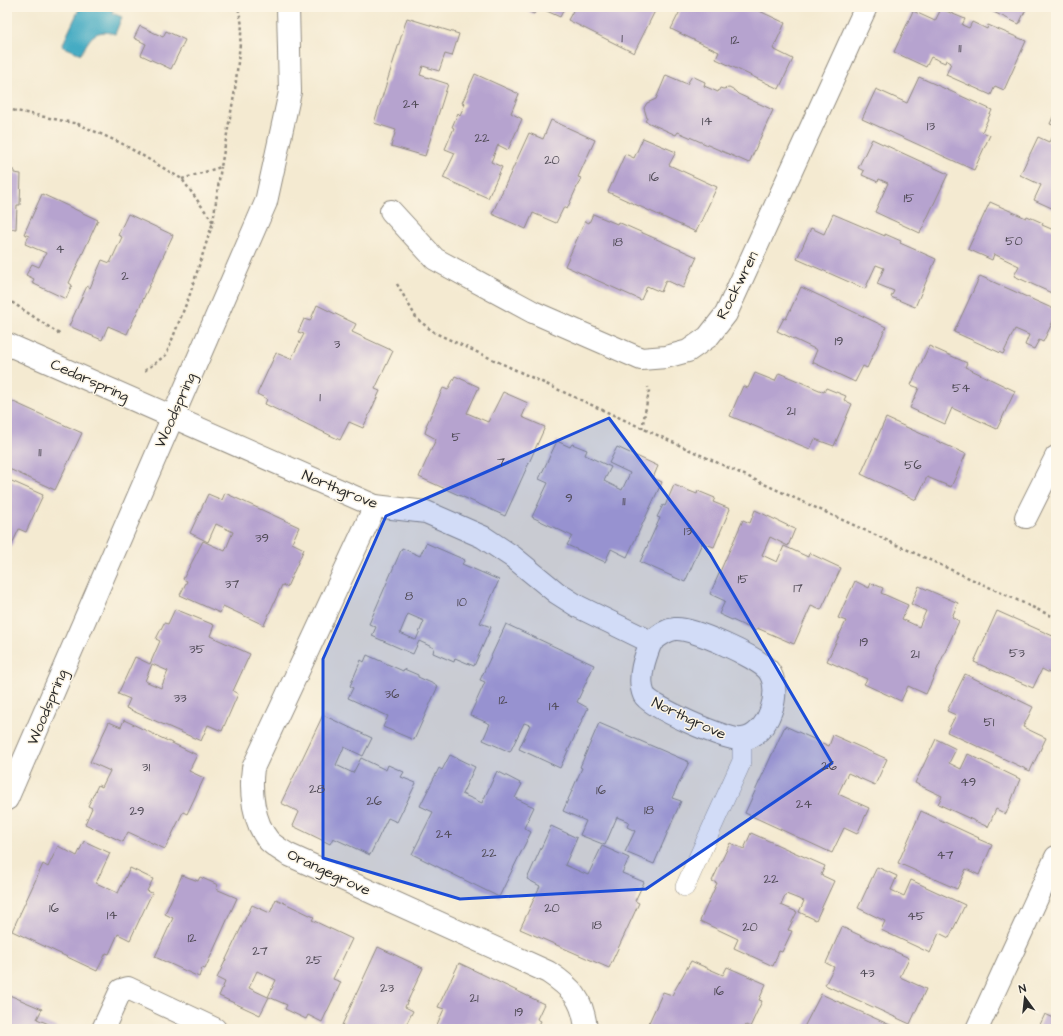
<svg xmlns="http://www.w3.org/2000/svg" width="1063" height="1036" font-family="'Architects Daughter',sans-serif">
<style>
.water{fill:#44abc3;stroke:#386b77}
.building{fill:#b6a3cf;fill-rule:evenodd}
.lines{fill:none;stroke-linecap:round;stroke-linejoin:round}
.lane-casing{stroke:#908a7e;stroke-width:20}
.street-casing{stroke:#908a7e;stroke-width:24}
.secondary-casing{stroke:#908a7e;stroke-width:24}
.path{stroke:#908a7e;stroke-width:2.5;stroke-dasharray:3 3;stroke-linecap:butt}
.lane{stroke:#fff;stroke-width:19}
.street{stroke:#fff;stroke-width:22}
.secondary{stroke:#fff;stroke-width:22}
.marked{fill:#1d4ed8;fill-opacity:0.2;stroke:#1d4ed8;stroke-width:3;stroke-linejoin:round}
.labels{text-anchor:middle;stroke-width:3;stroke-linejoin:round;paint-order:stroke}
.number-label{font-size:13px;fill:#4e4954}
.street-label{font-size:15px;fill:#2b2b2b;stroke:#fcf5e5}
</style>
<rect width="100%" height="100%" fill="#fcf5e5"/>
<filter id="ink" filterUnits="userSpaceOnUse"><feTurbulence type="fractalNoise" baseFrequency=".025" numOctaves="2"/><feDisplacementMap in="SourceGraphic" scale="8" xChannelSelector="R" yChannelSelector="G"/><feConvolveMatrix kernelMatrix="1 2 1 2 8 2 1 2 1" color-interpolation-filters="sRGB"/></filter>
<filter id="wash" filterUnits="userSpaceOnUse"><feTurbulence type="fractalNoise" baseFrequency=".012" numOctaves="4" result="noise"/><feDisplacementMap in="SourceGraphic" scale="16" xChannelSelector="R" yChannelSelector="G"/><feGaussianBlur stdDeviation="0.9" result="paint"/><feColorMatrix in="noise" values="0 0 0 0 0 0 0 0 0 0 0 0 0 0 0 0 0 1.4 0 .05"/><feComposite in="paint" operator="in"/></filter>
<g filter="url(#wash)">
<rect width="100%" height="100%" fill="#f4ead1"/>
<path class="water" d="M80 7H114L112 13 122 17 115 34C94 28 90 38 81 54L62 46Z"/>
<g id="blocks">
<g class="building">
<path d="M519 7H538L534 14Z"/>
<path d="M538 7H565L560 17Z"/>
<path d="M575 7H657L634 53 568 20Z"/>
<path d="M682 7H751L785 23 773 49 793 59 779 89 716 59 719 52 671 29Z"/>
<path d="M988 7H1027L1019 24 987 9Z"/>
<path d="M941 9 965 19 962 25 969 28 972 22 987 29 988 25 1026 41 1004 90 995 86 991 95 946 75 951 63 946 60 945 63 931 57 926 67 894 52 913 11 935 21Z"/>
<path d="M407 18 459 34 452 56 445 54 439 71 423 66 420 75 448 84 425 156 391 146 396 130 374 123Z"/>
<path d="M140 26 163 37 166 31 185 40 171 69 141 55 146 44 134 38Z"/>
<path d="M475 74 519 94 511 113 522 119 508 150 498 145 491 162 502 167 488 198 443 178 455 153 445 149 454 128 452 127 458 113 460 115 465 104 462 103Z"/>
<path d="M666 75 687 84 692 76 705 82 704 86 718 92 720 88 723 89 729 88 735 91 738 94 773 110 749 163 678 132 676 135 645 121 647 118 644 108 647 103 656 99Z"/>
<path d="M919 77 992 110 982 132 990 135 974 170 862 119 876 89 907 103Z"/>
<path d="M1056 110V126L1050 124Z"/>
<path d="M551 120 595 140 578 177 581 178 567 209 564 207 556 223 533 213 526 229 492 214 529 133 543 139Z"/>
<path d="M1038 137 1049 142 1051 138 1056 140V210L1034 200 1041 185 1020 175Z"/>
<path d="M643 138 676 152 669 165 717 187 696 232 608 192 625 154 634 158Z"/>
<path d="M872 139 948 174 920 233 875 212 888 183 879 179 878 182 862 175 864 171 858 168Z"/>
<path d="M7 170H14V173L21 174 20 205H17L16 229 7 228Z"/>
<path d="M42 194 98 220 69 283 72 285 66 299 32 283 34 279 26 275 32 264 39 267 46 253 25 244 29 236 24 234Z"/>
<path d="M990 202 1026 218 1027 216 1043 223 1042 225 1056 231V295L1014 276 1019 266 994 254 992 260 968 249Z"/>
<path d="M128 214 173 235 127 334 108 326 102 340 69 326 87 286 90 288 102 260 110 263 122 237 118 235Z"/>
<path d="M593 214 617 224 618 222 697 257 683 288 666 280 661 292 647 286 641 300 565 266 585 221 589 223Z"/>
<path d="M833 214 885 236V234L901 241 900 243 936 259 915 307 891 297 894 291 877 284 884 268 876 265 865 289 797 259 811 228 824 234Z"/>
<path d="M980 276 1056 310V315L1043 342 1039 340 1034 349 1025 345 1029 335 1015 329 1003 354 954 332Z"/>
<path d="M801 287 886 327 867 368 863 366 855 382 812 362 817 350 777 331 784 318 786 319Z"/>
<path d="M317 305 356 324 352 332 393 351 375 389 380 391 363 428 349 422 340 440 265 404 267 399 257 394 276 353 291 359 304 334 298 332 304 319 310 321Z"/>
<path d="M929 346 967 363 965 367 1015 391 997 429 952 408 945 424 910 408 919 388 911 385Z"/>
<path d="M755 373 775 381 779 373 824 392 826 388 846 396 844 400 852 404 834 446 815 439 810 449 730 416 743 386 748 388Z"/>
<path d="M455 376 479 387 467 413 488 422 503 392 528 403 522 417 545 427 505 516 419 477 436 439 425 433 427 426H426L443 388 448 390Z"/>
<path d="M7 399 82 433 55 490 7 468Z"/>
<path d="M886 418 966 454 951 487 927 477 916 500 861 474Z"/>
<path d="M557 441 570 447 572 444 587 450 585 455 611 467 604 481 622 490 630 473 609 463 617 447 658 466 653 478 662 482 627 557 611 549 605 562 567 545 572 536 532 517 548 483 539 479Z"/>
<path d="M7 479 43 495 26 532 19 529 9 551H7Z"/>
<path d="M674 485 697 494 698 491 715 498 713 502 730 509 714 547 702 543 685 582 640 562 660 518 657 517 663 505 665 506Z"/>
<path d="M225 493 299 527 292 543 304 549 287 587 282 585 264 625 223 606 220 613 180 595 187 581 183 579 203 541 225 551 233 532 216 524 208 542 190 533 208 494 222 500Z"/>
<path d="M755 510 795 529 788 546 770 537 762 555 777 562 784 546 808 557 809 553 841 568 821 610 811 606 794 644 757 628 756 631 719 614 725 601 710 594 743 520 750 523Z"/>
<path d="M426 543 465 560 462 564 499 580 480 623 491 627 474 666 455 658 454 662 433 653 434 648 419 641 413 654 372 636 376 627 369 624 402 548 420 556ZM408 614 424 621 416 640 400 633Z"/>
<path d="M855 581 869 588 871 583 883 588 881 593 908 605 902 619 919 627 926 611 911 604 919 586 958 603 952 617 959 621 926 694 908 686 901 701 864 684 867 679 827 661 846 621 838 618Z"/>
<path d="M175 609 214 625 210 636 250 654 233 691 238 694 222 731 208 725 201 741 126 708 130 699 118 694 135 657 150 664 160 641 156 639 164 623 168 624ZM152 664 168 671 161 688 145 681Z"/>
<path d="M997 611 1055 637V676L1042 669 1033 688 974 662Z"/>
<path d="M506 624 594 665 577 702 588 708 560 768 519 749 530 725 524 723 510 752 483 740 490 724 470 715 485 682 480 680Z"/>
<path d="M367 655 403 671 404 669 418 675V677L438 686 414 740 383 727 388 716 348 698 353 688 350 686 361 660 364 662Z"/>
<path d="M965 674 1033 707 1023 727 1046 738 1030 771 947 732 956 715 947 711Z"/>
<path d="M323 715 372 738 363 756 344 747 336 765 353 773 361 758 386 770 388 765 404 772 401 777 416 783 397 822 388 818 370 855 333 838 330 844 293 826 299 812 281 803Z"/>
<path d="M124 720 197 755 189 771 204 778 187 814 183 812 165 849 128 832 123 842 85 824 92 808 88 806 98 785 102 787 110 771 90 762 109 722 121 727Z"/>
<path d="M599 723 689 762 672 798 681 801 654 864 625 852 635 831 627 827 629 822 617 817 605 845 580 835 586 821 563 811 582 768 580 767Z"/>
<path d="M785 726 829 746 833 735 887 759 875 785 848 773 838 794 869 808 857 834 844 828 832 853 745 813Z"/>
<path d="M936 739 956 749 949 763 961 769 968 754 1020 779 1006 814 996 809 988 827 938 804 942 796 915 783Z"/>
<path d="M450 755 475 767 462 794 482 803 497 771 522 784 515 798 534 807 524 828 531 832 499 897 412 854 433 812 420 806 439 768 442 770Z"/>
<path d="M921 811 979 838 978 839 992 845 979 875 966 869 957 889 898 863Z"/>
<path d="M551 826 577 838 565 865 588 875 602 846 629 858 622 873 644 882 635 901 639 903 609 968 520 929 540 886 527 879Z"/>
<path d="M751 833 825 866 821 875 834 881 816 920 799 912 804 901 786 894 781 905 797 912 788 930 792 931 782 952 779 951 773 966 734 948 738 939 700 921 717 883 712 881 730 843 744 849Z"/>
<path d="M84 841 110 853 96 883 118 893 130 868 153 879 147 891 152 893 130 940 118 934 109 954 106 953 97 971 12 931 43 864 48 867 58 846 77 856Z"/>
<path d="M877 867 897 876 891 890 904 896 911 880 965 905 949 938 939 933 930 953 881 930 885 921 858 908Z"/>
<path d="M182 875 198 881 200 877 218 885 216 889 237 898 205 969 202 968 199 977 155 957 173 918 165 914Z"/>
<path d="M276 899 314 917 312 920 352 939 333 979 341 982 322 1022 308 1015 306 1019 285 1009 287 1005 269 997 260 1015 219 996 225 982 217 978 252 905 270 913ZM257 971 276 980 268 997 249 988Z"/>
<path d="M842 927 909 958 900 977 926 989 910 1024 825 985 834 967 826 963Z"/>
<path d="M378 947 423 968 405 1007 413 1011 404 1029H350L342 1025Z"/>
<path d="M691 961 723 975 727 967 766 984 759 1000 762 1001 750 1027 746 1025 744 1029H646L663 992 672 995Z"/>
<path d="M459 963 544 1004 537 1019 541 1021 537 1029H435L444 1009 438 1007Z"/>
<path d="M7 994 42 1009 37 1019 60 1029H7Z"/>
<path d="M821 994 899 1029H803Z"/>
<path d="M1045 1014 1056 1019V1029H1038Z"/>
</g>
</g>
</g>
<g filter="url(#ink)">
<use href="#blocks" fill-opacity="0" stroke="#908a7e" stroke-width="1"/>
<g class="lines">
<g class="lane-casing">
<path id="lane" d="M685 887 742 761V740"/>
</g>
<g class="street-casing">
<g id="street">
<path d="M391 211 435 259 533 312 641 359 666 357 688 351 708 337 726 314 866 7"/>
<path d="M7 344 375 506 426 512 483 537 513 557 557 593 579 607 651 642C659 636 665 630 675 629 692 627 757 657 768 670 784 690 768 737 742 739 727 741 650 707 644 695 637 678 645 657 651 642"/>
<path d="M375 506 253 768C250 791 253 822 269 841 274 846 281 850 287 854L548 972C572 988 583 999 586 1029"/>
<path d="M1026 517 1056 457"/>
<path d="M103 1029 121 990 128 988 215 1029"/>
<path d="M977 1029 1056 857"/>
</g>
</g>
<g class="secondary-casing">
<path id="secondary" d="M7 799 266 202 290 92 288 7"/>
</g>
<g class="path">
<path d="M7 109 78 124 121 143 182 179 213 222 190 294 166 355 143 372"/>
<path d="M182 179 221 167 235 90 242 25 238 7"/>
<path d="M213 222 221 167"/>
<path d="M397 284 417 319 435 333 1056 618"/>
<path d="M7 299 61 335"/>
<path d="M642 429 649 391 648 387"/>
</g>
<use href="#lane" class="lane"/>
<use href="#street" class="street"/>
<use href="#secondary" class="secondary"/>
</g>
</g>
<path class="marked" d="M609 418 710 554 832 763 646 889 460 899 323 858V659L386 516Z"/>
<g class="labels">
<g class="number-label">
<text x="622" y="42">1</text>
<text x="735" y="44">12</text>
<text x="960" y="52">11</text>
<text x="411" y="108">24</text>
<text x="707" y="125">14</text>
<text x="931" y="130">13</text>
<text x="482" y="142">22</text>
<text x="552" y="164">20</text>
<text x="654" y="181">16</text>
<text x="909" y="202">15</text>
<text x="1014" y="245">50</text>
<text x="618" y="246">18</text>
<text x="60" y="253">4</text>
<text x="125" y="280">2</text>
<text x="839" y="345">19</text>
<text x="337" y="348">3</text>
<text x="961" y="392">54</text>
<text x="320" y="401">1</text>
<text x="791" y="415">21</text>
<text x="456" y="441">5</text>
<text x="40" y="456">11</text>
<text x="501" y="466">7</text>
<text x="913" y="469">56</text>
<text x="569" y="502">9</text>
<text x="624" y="505">11</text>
<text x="688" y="535">13</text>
<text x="262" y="542">39</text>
<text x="743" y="583">15</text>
<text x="232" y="588">37</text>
<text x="798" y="592">17</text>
<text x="409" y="600">8</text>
<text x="462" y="606">10</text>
<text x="864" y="646">19</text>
<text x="197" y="653">35</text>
<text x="1017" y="657">53</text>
<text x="915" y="658">21</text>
<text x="392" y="698">36</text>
<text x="180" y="702">33</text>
<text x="503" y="704">12</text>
<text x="554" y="710">14</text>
<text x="989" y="726">51</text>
<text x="829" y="770">26</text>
<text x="146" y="771">31</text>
<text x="968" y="786">49</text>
<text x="317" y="793">28</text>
<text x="601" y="794">16</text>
<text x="374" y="805">26</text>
<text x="804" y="808">24</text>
<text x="649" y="814">18</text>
<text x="137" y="815">29</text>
<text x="444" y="838">24</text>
<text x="489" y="857">22</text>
<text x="945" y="859">47</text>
<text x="771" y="883">22</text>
<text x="54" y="912">16</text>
<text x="552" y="912">20</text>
<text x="112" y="919">14</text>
<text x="916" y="920">45</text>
<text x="597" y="929">18</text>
<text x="750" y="931">20</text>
<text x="192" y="942">12</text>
<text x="260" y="955">27</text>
<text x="314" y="964">25</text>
<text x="867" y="977">43</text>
<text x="387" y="992">23</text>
<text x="719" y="995">16</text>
<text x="474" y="1002">21</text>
<text x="519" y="1016">19</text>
</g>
<g class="street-label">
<text transform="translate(737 285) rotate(-63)" y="5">Rockwren</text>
<text transform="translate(90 380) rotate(24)" y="5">Cedarspring</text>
<text transform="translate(175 410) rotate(-66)" y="5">Woodspring</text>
<text transform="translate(340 489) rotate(22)" y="5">Northgrove</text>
<text transform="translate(47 707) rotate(-67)" y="5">Woodspring</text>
<text transform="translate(689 718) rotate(25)" y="5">Northgrove</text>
<text transform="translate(329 872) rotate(25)" y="5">Orangegrove</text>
</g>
</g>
<rect width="1063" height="1036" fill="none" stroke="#fcf5e5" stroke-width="24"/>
<g transform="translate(1025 998) rotate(345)" stroke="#fcf5e5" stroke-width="3" paint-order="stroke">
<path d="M0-3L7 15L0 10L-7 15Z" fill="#2b2b2b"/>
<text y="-6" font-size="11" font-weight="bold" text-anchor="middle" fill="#2b2b2b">N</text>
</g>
</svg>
